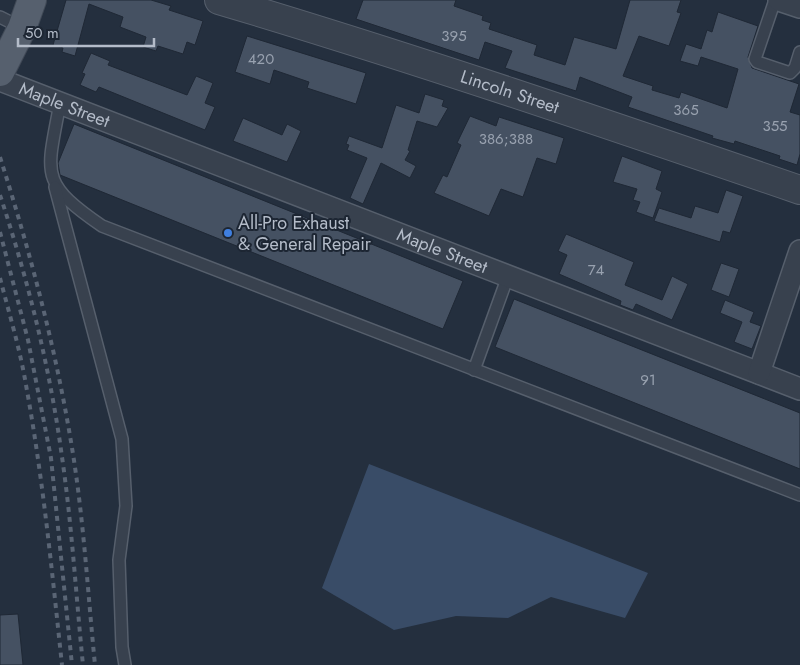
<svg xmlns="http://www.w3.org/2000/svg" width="800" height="665" font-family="Jost,sans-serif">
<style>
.water{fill:#394c67}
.building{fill:#455162;stroke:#1f2835}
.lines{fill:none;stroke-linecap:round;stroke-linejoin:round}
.service-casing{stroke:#565f6c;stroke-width:14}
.minor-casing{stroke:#565f6c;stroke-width:24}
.tertiary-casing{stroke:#565f6c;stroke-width:30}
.primary-casing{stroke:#414a57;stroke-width:30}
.service{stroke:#38414e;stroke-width:11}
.minor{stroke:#38414e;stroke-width:21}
.tertiary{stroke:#38414e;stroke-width:28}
.primary{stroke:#56606e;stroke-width:28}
.rail{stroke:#5a6575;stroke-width:4;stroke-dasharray:5 5;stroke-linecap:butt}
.shop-dot{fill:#3f7fe0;stroke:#1d2633;stroke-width:2}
.labels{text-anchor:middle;stroke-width:4;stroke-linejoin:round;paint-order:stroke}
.number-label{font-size:15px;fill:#98a1af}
.street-label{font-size:18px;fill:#b4bcc9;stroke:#1d2633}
.poi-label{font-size:18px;fill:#b4bcc9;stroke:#1d2633;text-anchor:start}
</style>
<rect width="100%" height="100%" fill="#242f3e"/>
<path class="water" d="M369 464 648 573 625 618 551 597 508 618 456 616 394 630 322 588Z"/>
<g class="building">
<path d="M66 0H151L171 6 169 10 203 21 195 45 187 42 183 54 158 46 156 51 143 47 146 37 120 27 123 17 89 4 75 56 62 52 63 48 53 45Z"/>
<path d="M363 0H456L454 6 483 16 482 20 491 23 489 29 537 45 534 55 565 65 574 37 616 49 630 0H681L677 12 681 13 669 46 639 36 623 76 653 86 652 90 679 98 681 92 727 108 738 69 701 57 698 66 680 61 686 44 701 49 707 30 712 32 718 12 758 26 748 57 752 68 799 84 790 112 800 115V154L797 165 779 159 780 156 735 141 734 144 712 138 713 136 628 107 632 97 580 77 576 91 505 68 512 51 485 42 479 60 356 19Z"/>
<path d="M247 36 366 73 356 104 307 88 309 82 274 70 270 84 235 72Z"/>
<path d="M91 53 110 61 108 65 187 95 196 76 213 83 205 103 215 107 205 130 99 87 96 92 80 85 85 74 82 73Z"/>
<path d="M425 94 444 100 442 106 448 108 437 127 417 121 408 150 410 151 405 160 416 166 410 178 381 163 363 204 350 198 367 158 347 150 349 145 346 144 349 136 382 148 396 105 419 113Z"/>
<path d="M470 116 496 126 499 117 564 138 556 164 537 158 523 197 501 189 489 216 434 193 443 175 447 177 461 145 457 143Z"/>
<path d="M243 118 282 135 287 124 301 131 287 162 233 141Z"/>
<path d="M74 124 463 281 443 329 60 175 58 163Z"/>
<path d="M622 156 662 171 656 189 662 192 653 218 636 212 640 202 633 200 637 189 613 182Z"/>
<path d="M726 190 743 196 730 233 723 231 720 242 654 221 659 208 691 218 695 206 718 213Z"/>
<path d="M566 234 634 262 625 285 662 300 672 276 688 284 672 320 636 304 633 310 620 305 621 301 559 274 567 255 558 251Z"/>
<path d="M721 263 739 269 729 297 711 290Z"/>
<path d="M514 299 800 413V469L495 347Z"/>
<path d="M725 300 754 312 750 322 761 326 752 349 734 342 742 322 720 313Z"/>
<path d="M18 614 23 665H0V615Z"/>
</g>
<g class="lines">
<g class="service-casing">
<g id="service">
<path d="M775 0 755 59 757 62 790 73 795 68 800 52"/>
<path d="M0 17 22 28"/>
<path d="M60 103C47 174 38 182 102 226L800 495"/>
<path d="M55 187 122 439 126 506 119 560 122 647 125 665"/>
<path d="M474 370 508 276"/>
</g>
</g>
<g class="minor-casing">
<g id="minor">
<path d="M779 0 800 7"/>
<path id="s1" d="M0 80 800 389"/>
<path d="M759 373 800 251"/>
</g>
</g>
<g class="tertiary-casing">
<g id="tertiary">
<path id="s2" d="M219 0C414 58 607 124 800 190"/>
</g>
</g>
<g class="primary-casing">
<path id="primary" d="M0 72 22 28 32 0"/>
</g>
<use href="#service" class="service"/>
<use href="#minor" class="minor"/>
<use href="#tertiary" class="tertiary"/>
<use href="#primary" class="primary"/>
<g class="rail">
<path d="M0 157C31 255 57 353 73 454 84 524 88 595 95 665"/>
<path d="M0 195C28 280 50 368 62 457 72 526 76 596 83 665"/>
<path d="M0 232 28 340 51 458 72 665"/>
<path d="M0 278C9 313 20 349 26 385 43 478 52 572 62 665"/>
</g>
</g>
<circle class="shop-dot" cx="228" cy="233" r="5"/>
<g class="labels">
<g class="number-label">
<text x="454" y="41">395</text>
<text x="261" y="64">420</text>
<text x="686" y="115">365</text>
<text x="775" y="131">355</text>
<text x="506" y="144">386;388</text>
<text x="596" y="275">74</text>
<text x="648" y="385">91</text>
</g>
<g class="street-label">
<text dy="6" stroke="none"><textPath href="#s2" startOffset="305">Lincoln Street</textPath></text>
<text dy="6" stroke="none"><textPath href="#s1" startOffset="69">Maple Street</textPath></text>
<text dy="6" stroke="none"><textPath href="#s1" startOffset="474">Maple Street</textPath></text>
</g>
<g class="poi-label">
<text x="238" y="229">All-Pro Exhaust<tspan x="238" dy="21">&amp; General Repair</tspan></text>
</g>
</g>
<path d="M18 38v8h136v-8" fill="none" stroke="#b4bcc9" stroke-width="2.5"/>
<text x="25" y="38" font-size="15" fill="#b4bcc9" stroke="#1d2633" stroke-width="4" paint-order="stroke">50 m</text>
</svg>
